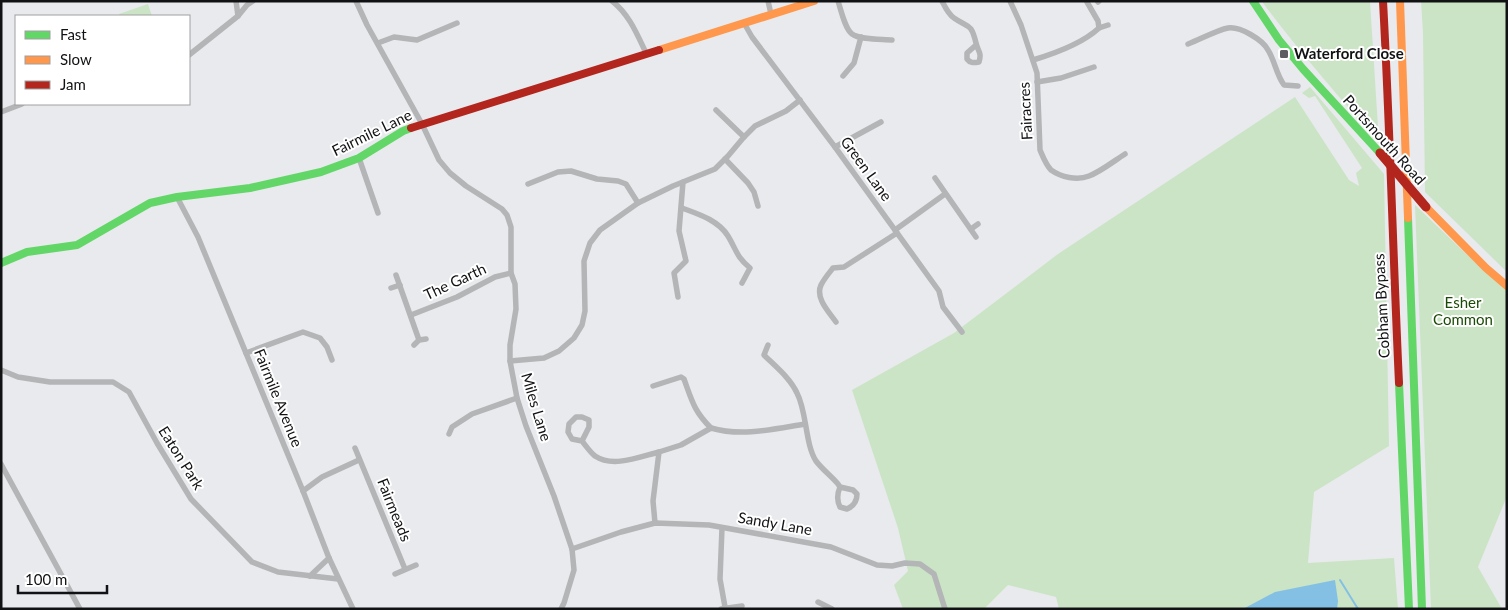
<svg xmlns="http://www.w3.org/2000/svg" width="1508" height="610" font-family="Lato,sans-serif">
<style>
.green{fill:#cbe4c6}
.water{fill:#84c0e3}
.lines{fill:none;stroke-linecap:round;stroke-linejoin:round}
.stream{stroke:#84c0e3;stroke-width:2}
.street{stroke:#b3b5b6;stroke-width:5.5}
.fast{stroke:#63d668;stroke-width:8}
.slow{stroke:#ff974d;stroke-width:8}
.jam{stroke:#b3261e;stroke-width:8}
.jam-bridge{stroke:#b3261e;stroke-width:9}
.poi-dot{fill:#5c5e60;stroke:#fff;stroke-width:2}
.labels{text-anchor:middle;stroke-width:4;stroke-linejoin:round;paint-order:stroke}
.poi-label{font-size:15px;font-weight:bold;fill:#111214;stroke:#fff;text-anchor:start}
.street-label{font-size:15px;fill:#111214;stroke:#fff}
.park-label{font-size:15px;fill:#1a4b04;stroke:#fff}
</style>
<rect width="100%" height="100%" fill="#e8eaed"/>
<g class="green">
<path d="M1263 1H1370L1379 143C1339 97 1299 51 1263 3Z"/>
<path d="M1421 1H1507V272L1425 192 1423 33Z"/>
<path d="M148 4 152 16H120L119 14Z"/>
<path d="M1310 87 1384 174 1389 446 1314 492 1308 563 1394 558 1398 609H1059L1056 597 1008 585 984 609H903L894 585 908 571 898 528 852 390 954 333 1058 254 1295 97 1349 180 1359 186 1356 173 1362 168 1315 96 1309 98 1302 93Z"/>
<path d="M1415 205 1481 268 1507 290V496L1478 567 1502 609H1431Z"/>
</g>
<path class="water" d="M1335 580 1338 601 1337 609H1243L1275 592Z"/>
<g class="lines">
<path class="stream" d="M1340 580 1358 609"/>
<g class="street">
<path d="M236 1 238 16"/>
<path d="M356 1 367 25 422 124 439 160 450 173 466 186 502 209 507 215 511 227V273L515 284 516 309 510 345V361L517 398 526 426 554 496 572 549 574 570 564 603 561 609"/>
<path d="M612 1C629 14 637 34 646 53"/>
<path d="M768 1 771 14"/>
<path d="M838 1C841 10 845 29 852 34 860 40 881 39 892 40"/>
<path d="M942 1C945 7 948 14 954 18 968 28 971 22 976 43 978 52 982 52 979 62 973 63 970 63 967 59V53L976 45"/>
<path d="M1010 1 1021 25 1037 73 1040 150C1043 157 1046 165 1051 170 1061 177 1077 181 1089 176 1100 172 1114 161 1125 154"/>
<path d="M1098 2 1099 1"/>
<path d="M744 23 752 37 835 147 939 291 943 307 962 332"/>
<path d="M1099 28 1108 25"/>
<path d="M378 43 394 37 417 40 457 23"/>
<path d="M1188 44C1199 40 1217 30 1228 28 1240 26 1263 40 1268 50 1275 61 1276 74 1284 85L1298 86"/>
<path d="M189 55 238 16 247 5 253 1"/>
<path d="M1033 60C1053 54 1083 43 1099 28L1098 21 1087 2"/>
<path d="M843 76 854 63 861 37"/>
<path d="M1037 82 1061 78 1094 67"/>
<path d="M716 110 744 137"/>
<path d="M1 112 22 104"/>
<path d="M835 147 881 122"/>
<path d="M359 158 378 213"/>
<path d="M725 159 748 183 754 192 758 206"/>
<path d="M935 178 976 237"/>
<path d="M528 184 558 172 571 171 597 179 618 181 626 184 638 203"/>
<path d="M177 197 198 237 303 491 329 558 353 609"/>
<path d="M682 208C698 214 718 220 728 236 737 251 736 256 750 268L742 283"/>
<path d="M971 229 978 224"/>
<path d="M895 230 945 194"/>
<path d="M396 275 419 340"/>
<path d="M391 288 400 285"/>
<path d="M678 297 674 273 686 261 679 231 683 182"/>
<path d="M411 315 457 297 495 277 511 273"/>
<path d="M836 322C829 312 815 298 821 285 824 279 829 273 833 268L844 267 897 233"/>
<path d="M414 345 419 340 426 339"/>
<path d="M768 345 764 355C776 367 790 378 797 393 807 412 805 444 816 461 822 469 831 476 838 484L840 487 853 490 857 494C857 501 854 506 847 509L840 507C837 501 837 494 840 487"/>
<path d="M246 353 303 332 320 338 327 347 332 360"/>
<path d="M510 361 544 358 559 351 574 338 582 325 585 311 584 261 590 243 600 230 638 203 673 186 715 169 728 156 744 137 755 126 786 111 800 100"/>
<path d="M1 370 18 377 50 382H113L129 392 157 443 191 499 252 562 278 572 338 579"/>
<path d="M653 386 681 377 684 379C692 401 694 411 711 428"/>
<path d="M449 434 452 427 472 414 517 398"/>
<path d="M582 441 589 427V420L582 417H576L569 424 568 432 572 439 582 441C586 446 590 452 595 456 613 468 639 457 659 452"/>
<path d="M355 448 405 569"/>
<path d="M1 464 80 609"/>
<path d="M303 491 322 477 359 460"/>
<path d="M655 523 653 501 659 452 681 445 711 428C742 437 774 429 805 424"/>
<path d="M722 528 720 579 725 607"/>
<path d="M572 549 621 532 655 523 709 525 831 547 877 565 892 566 905 563 920 564 934 574 945 609"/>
<path d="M395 574 416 565"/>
<path d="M310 576 329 558"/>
<path d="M818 602 832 609"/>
<path d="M721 609 742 606"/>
</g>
<g class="fast">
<path d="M1253 1 1279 40 1303 69 1380 153"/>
<path d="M1408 218 1422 609"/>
<path d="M1 263 27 252 77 245 150 203 177 197 250 188 321 172 359 158 403 131 411 128"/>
<path d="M1399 383 1409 609"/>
</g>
<g class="slow">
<path d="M1400 1 1408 218"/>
<path d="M659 50 814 1"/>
<path d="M1426 207 1486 268 1507 286"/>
</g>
<g class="jam">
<path d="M1383 1C1390 128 1393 256 1399 383"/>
<path d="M411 128 659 50"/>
</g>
<path class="jam-bridge" d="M1380 153 1426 207"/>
</g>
<rect class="poi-dot" x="1279" y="49" width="10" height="10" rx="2.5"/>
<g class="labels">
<g class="poi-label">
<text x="1294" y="59">Waterford Close</text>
</g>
<g class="street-label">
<text transform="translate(1026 111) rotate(-93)" y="5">Fairacres</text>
<text transform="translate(372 133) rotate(-26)" y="5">Fairmile Lane</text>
<text transform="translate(1384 140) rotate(48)" y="5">Portsmouth Road</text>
<text transform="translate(866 169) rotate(54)" y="5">Green Lane</text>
<text transform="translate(455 282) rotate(-25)" y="5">The Garth</text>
<text transform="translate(1382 306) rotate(-93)" y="5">Cobham Bypass</text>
<text transform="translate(278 398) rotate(68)" y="5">Fairmile Avenue</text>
<text transform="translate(536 407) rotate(73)" y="5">Miles Lane</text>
<text transform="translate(181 458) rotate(58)" y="5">Eaton Park</text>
<text transform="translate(394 510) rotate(68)" y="5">Fairmeads</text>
<text transform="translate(775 524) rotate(10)" y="5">Sandy Lane</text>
</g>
<g class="park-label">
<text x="1463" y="308">Esher<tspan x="1463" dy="17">Common</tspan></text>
</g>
</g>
<rect width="1508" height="610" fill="none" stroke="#111214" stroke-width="5"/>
<rect x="15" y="15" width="175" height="90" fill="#ffffff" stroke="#a0a0a1"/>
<rect x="25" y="31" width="25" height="8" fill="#63d668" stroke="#a0a0a1"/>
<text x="60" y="40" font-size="15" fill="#111214">Fast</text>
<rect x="25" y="56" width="25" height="8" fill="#ff974d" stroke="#a0a0a1"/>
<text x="60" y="65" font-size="15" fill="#111214">Slow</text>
<rect x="25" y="81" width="25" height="8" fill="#b3261e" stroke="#a0a0a1"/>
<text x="60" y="90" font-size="15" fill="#111214">Jam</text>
<path d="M18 585v8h89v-8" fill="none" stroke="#111214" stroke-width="2.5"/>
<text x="25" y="585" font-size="15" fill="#111214" stroke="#ffffff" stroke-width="4" paint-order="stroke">100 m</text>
</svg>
